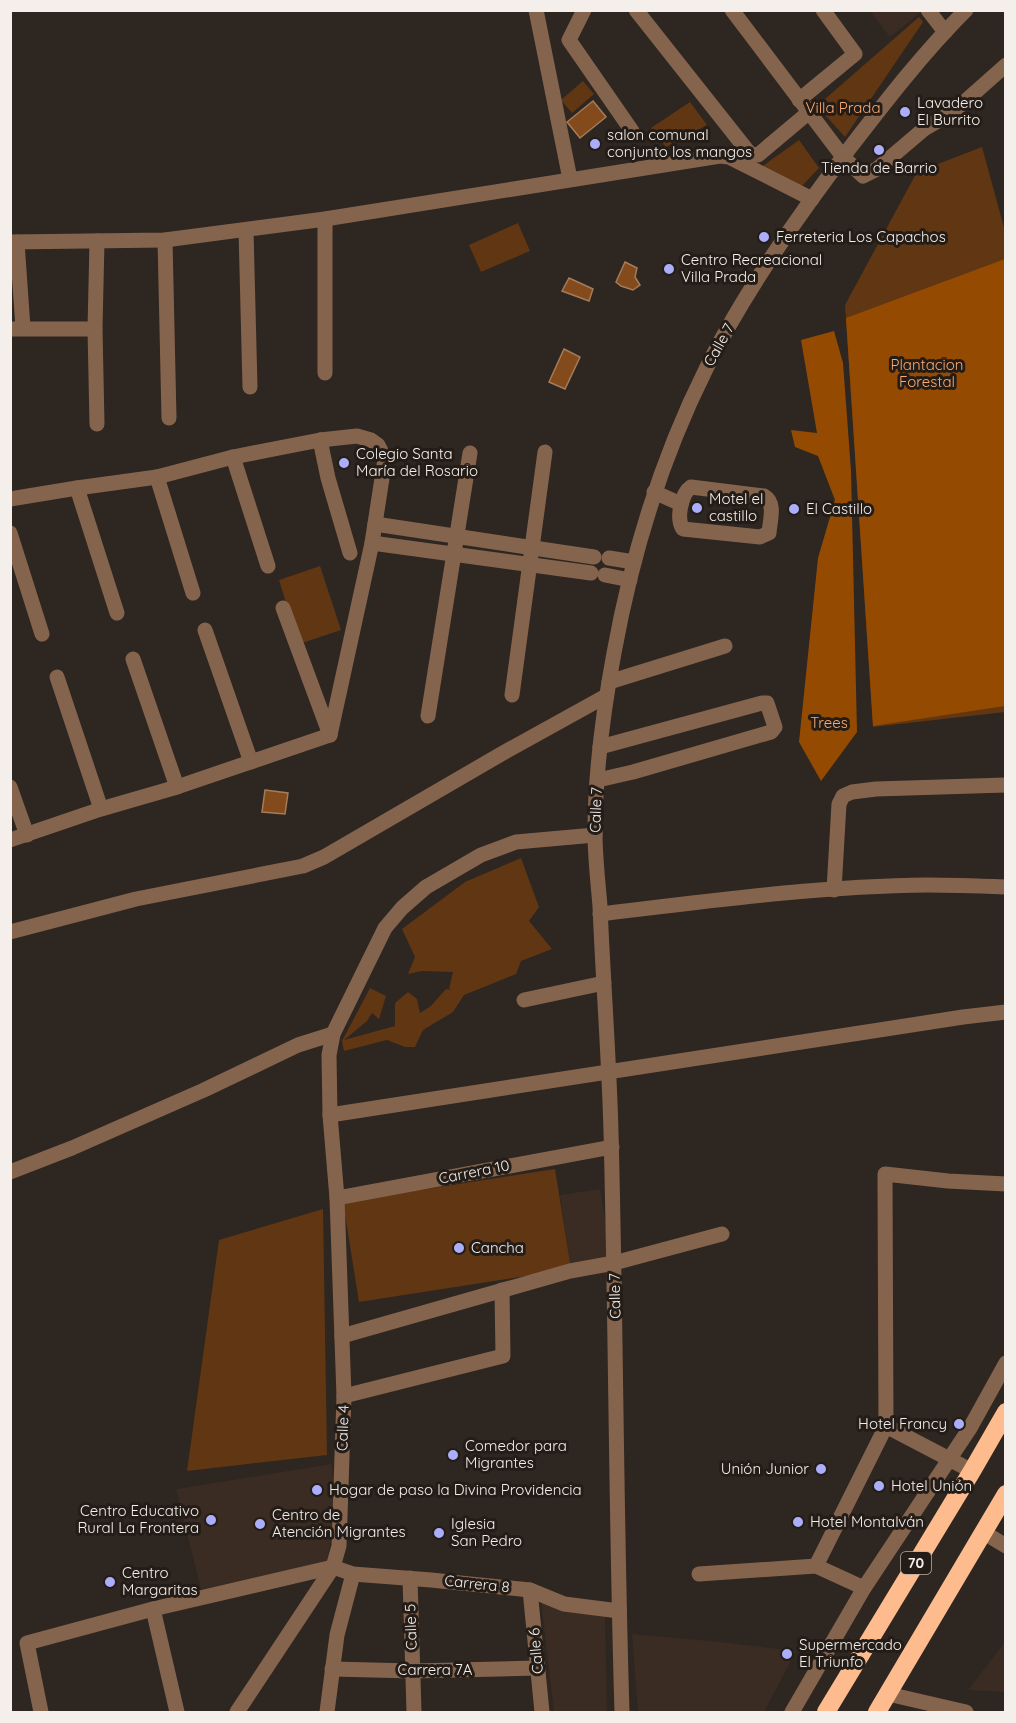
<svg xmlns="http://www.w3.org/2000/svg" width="1016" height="1723" font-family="Quicksand,sans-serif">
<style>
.built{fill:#3a2c23}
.green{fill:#613613}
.forest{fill:#944b01}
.water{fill:#834a1c;stroke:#a57c5a;stroke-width:1.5}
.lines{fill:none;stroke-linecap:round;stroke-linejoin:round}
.minor{stroke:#85644e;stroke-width:15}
.highway{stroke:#febc8e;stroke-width:18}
.poi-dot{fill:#abaffb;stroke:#241c17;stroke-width:2}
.labels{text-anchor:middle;stroke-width:6;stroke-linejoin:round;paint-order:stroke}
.shield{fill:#241c17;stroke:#b6b0ab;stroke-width:1.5}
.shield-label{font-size:14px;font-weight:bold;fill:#f4efeb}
.poi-label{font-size:15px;fill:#f4efeb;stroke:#241c17;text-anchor:start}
.park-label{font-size:15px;fill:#fcab71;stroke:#241c17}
.street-label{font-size:15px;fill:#f4efeb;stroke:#241c17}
</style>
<rect width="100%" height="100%" fill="#2e2620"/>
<g class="built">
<path d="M870 11H922L890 37Z"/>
<path d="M600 1189 612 1263 571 1269 560 1195Z"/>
<path d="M332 1464 335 1517 327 1562 202 1593 176 1489Z"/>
<path d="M541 1601 605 1617 607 1712H554Z"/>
<path d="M632 1634 720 1642 796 1651 764 1712H638Z"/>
<path d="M1005 1642V1692L968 1690Z"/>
</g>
<g class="green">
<path d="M919 17 923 22 845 137 817 106Z"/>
<path d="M583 81 594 94 572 113 561 100Z"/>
<path d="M690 102 707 125 666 147 651 128Z"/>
<path d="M799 140 819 168 800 188 760 168Z"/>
<path d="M982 147 1006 235 1005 712 873 727 845 305 917 172Z"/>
<path d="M518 223 530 251 481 272 469 245Z"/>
<path d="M320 566 341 630 299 644 279 580Z"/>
<path d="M521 858 539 907 529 921 552 949 521 961 516 974 464 995 453 1012 423 1030 415 1047H405L387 1040 344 1051 342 1041 370 988 386 996 379 1019 372 1013 367 1021 344 1040 395 1026V1003L408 992 417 999 420 1013 431 1006 446 989 452 990 449 989 453 972 422 971 408 974 415 957 402 929 465 882Z"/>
<path d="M555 1169 571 1269 359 1302 343 1202Z"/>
<path d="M323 1209 327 1455 187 1471 219 1240Z"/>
</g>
<g class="forest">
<path d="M1005 259V706L873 726 846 318Z"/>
<path d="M834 331 843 363 851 471 857 732 821 781 799 742 818 558 835 500 818 456 795 447 791 430 817 433 801 340Z"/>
</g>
<g class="water">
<path d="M593 101 606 117 580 138 567 122Z"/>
<path d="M625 262 637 268 635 277 640 285 633 290 621 286 616 282Z"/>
<path d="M569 278 593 289 589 301 562 291Z"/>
<path d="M564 349 580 357 565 389 549 382Z"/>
<path d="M265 790 288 793 285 814 262 812Z"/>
</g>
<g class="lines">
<g class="minor">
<path d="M536 10 570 179"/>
<path d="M584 10 569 40 632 131"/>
<path d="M636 10 750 154 758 155 808 113"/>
<path d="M732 10 843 157 863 176 877 169 924 129 953 112 1006 65"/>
<path d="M928 10 945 32"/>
<path d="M799 100 855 54 823 10"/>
<path d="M325 219V373"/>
<path d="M246 230 250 387"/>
<path d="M165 240 169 418"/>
<path d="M97 241 95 329 97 424"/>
<path d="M10 242 165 240 325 219 720 156 729 157 812 199"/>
<path d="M17 242 23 328"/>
<path d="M10 329H95"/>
<path d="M320 440 328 478 350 553"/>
<path d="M233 457 268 566"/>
<path d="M157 477 193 593"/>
<path d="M691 487 764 496C776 503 770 520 769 533L760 537 683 529C676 519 681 494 691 487Z"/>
<path d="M77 488 117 613"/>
<path d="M654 492 681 504"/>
<path d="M10 499 77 488 157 477 233 457 320 440 357 436 371 440 378 445 385 459 372 543 330 735"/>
<path d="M375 524 594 557"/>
<path d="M10 533 42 634"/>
<path d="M372 543 591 573"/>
<path d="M609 558 634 562"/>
<path d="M605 575 630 580"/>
<path d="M283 608 330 735"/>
<path d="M205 630 251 762"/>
<path d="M133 659 177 787"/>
<path d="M57 677 101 809"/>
<path d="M609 682 725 646"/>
<path d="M512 695 545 452"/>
<path d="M428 716 470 453"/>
<path d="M598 780 633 772 771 732 775 727 767 703H762L600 747"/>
<path d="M10 787 27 835"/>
<path d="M10 840 101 809 177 787 330 735"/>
<path d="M834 890 839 804 843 796 852 792 876 789 1006 785"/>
<path d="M600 914C709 901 818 886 928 885 954 885 980 886 1006 887"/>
<path d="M10 932 136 899 303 866 324 857 503 753 606 696"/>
<path d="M524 1000 604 983"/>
<path d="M330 1115 963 1017 1006 1012"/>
<path d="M10 1172 72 1148 204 1090 298 1045 333 1034"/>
<path d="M337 1198 612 1147"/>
<path d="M342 1336 570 1271 614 1263 722 1234"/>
<path d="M344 1396 503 1356 502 1290"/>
<path d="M972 1471 886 1426 885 1174 948 1181 1006 1184"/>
<path d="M983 1532 1006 1546"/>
<path d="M816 1566 886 1426"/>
<path d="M699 1574 816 1566 864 1588"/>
<path d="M410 1578 414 1712"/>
<path d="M530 1590 542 1712"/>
<path d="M153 1609 177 1712"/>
<path d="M332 1669 413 1671 537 1668"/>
<path d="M888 1694 966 1712"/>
<path d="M41 1712 27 1643 153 1609 333 1567 353 1574 431 1580 530 1590 564 1604 619 1611"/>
<path d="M237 1712 333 1567 339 1546 344 1396 337 1198 330 1115 329 1055 333 1034 385 928 402 908 426 887 481 855 516 842 595 835"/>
<path d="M327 1712 337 1635 353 1574"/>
<path d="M622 1712C616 1519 616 1325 611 1132 609 1056 603 981 600 906 598 882 595 857 595 833 595 773 603 712 614 653 632 554 661 459 706 369 744 292 797 217 849 149 886 101 923 53 966 10"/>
<path d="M792 1712 864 1588 970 1428 1006 1363"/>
</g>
<g class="highway">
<path d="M826 1712 972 1471 1006 1412"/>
<path d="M877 1712 1006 1494"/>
</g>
</g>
<g class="poi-dot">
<circle cx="905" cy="112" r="6"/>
<circle cx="595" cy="144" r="6"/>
<circle cx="879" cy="150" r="6"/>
<circle cx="764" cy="237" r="6"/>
<circle cx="669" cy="269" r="6"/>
<circle cx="344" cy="463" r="6"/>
<circle cx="697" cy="508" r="6"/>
<circle cx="794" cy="509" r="6"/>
<circle cx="459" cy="1248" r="6"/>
<circle cx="959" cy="1424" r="6"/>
<circle cx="453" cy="1455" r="6"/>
<circle cx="821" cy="1469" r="6"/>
<circle cx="879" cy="1486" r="6"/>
<circle cx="317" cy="1490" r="6"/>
<circle cx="211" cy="1520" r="6"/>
<circle cx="798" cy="1522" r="6"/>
<circle cx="260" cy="1524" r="6"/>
<circle cx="439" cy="1533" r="6"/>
<circle cx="110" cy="1582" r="6"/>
<circle cx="787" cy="1654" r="6"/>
</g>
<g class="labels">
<rect class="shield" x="901" y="1552" width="30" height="22" rx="4.5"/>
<g class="shield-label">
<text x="916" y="1568">70</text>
</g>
<g class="poi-label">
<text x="917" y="108">Lavadero<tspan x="917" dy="17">El Burrito</tspan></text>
<text x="607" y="140">salon comunal<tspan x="607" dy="17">conjunto los mangos</tspan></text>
<text x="879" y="173" text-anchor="middle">Tienda de Barrio</text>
<text x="776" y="242">Ferreteria Los Capachos</text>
<text x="681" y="265">Centro Recreacional<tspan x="681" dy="17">Villa Prada</tspan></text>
<text x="356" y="459">Colegio Santa<tspan x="356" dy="17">María del Rosario</tspan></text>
<text x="709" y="504">Motel el<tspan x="709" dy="17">castillo</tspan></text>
<text x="806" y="514">El Castillo</text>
<text x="471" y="1253">Cancha</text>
<text x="947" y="1429" text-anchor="end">Hotel Francy</text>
<text x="465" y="1451">Comedor para<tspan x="465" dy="17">Migrantes</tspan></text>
<text x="809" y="1474" text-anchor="end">Unión Junior</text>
<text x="891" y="1491">Hotel Unión</text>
<text x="329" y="1495">Hogar de paso la Divina Providencia</text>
<text x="199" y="1516" text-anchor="end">Centro Educativo<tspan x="199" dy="17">Rural La Frontera</tspan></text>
<text x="272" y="1520">Centro de<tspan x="272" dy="17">Atención Migrantes</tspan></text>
<text x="810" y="1527">Hotel Montalván</text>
<text x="451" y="1529">Iglesia<tspan x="451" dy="17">San Pedro</tspan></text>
<text x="122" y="1578">Centro<tspan x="122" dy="17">Margaritas</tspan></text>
<text x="799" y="1650">Supermercado<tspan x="799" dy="17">El Triunfo</tspan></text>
</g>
<g class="park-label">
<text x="843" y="113">Villa Prada</text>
<text x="927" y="370">Plantacion<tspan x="927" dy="17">Forestal</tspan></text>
<text x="829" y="728">Trees</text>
</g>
<g class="street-label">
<text transform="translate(719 345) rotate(-61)" y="5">Calle 7</text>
<text transform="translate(596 810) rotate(-88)" y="5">Calle 7</text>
<text transform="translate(474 1172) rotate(-11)" y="5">Carrera 10</text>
<text transform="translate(615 1296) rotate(-91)" y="5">Calle 7</text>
<text transform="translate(343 1428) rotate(-88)" y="5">Calle 4</text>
<text transform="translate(477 1584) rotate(6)" y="5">Carrera 8</text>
<text transform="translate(411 1627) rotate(-92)" y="5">Calle 5</text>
<text transform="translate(536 1651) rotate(-95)" y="5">Calle 6</text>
<text x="435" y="1675">Carrera 7A</text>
</g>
</g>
<rect width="1016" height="1723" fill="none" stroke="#f4efeb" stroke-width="24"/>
</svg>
